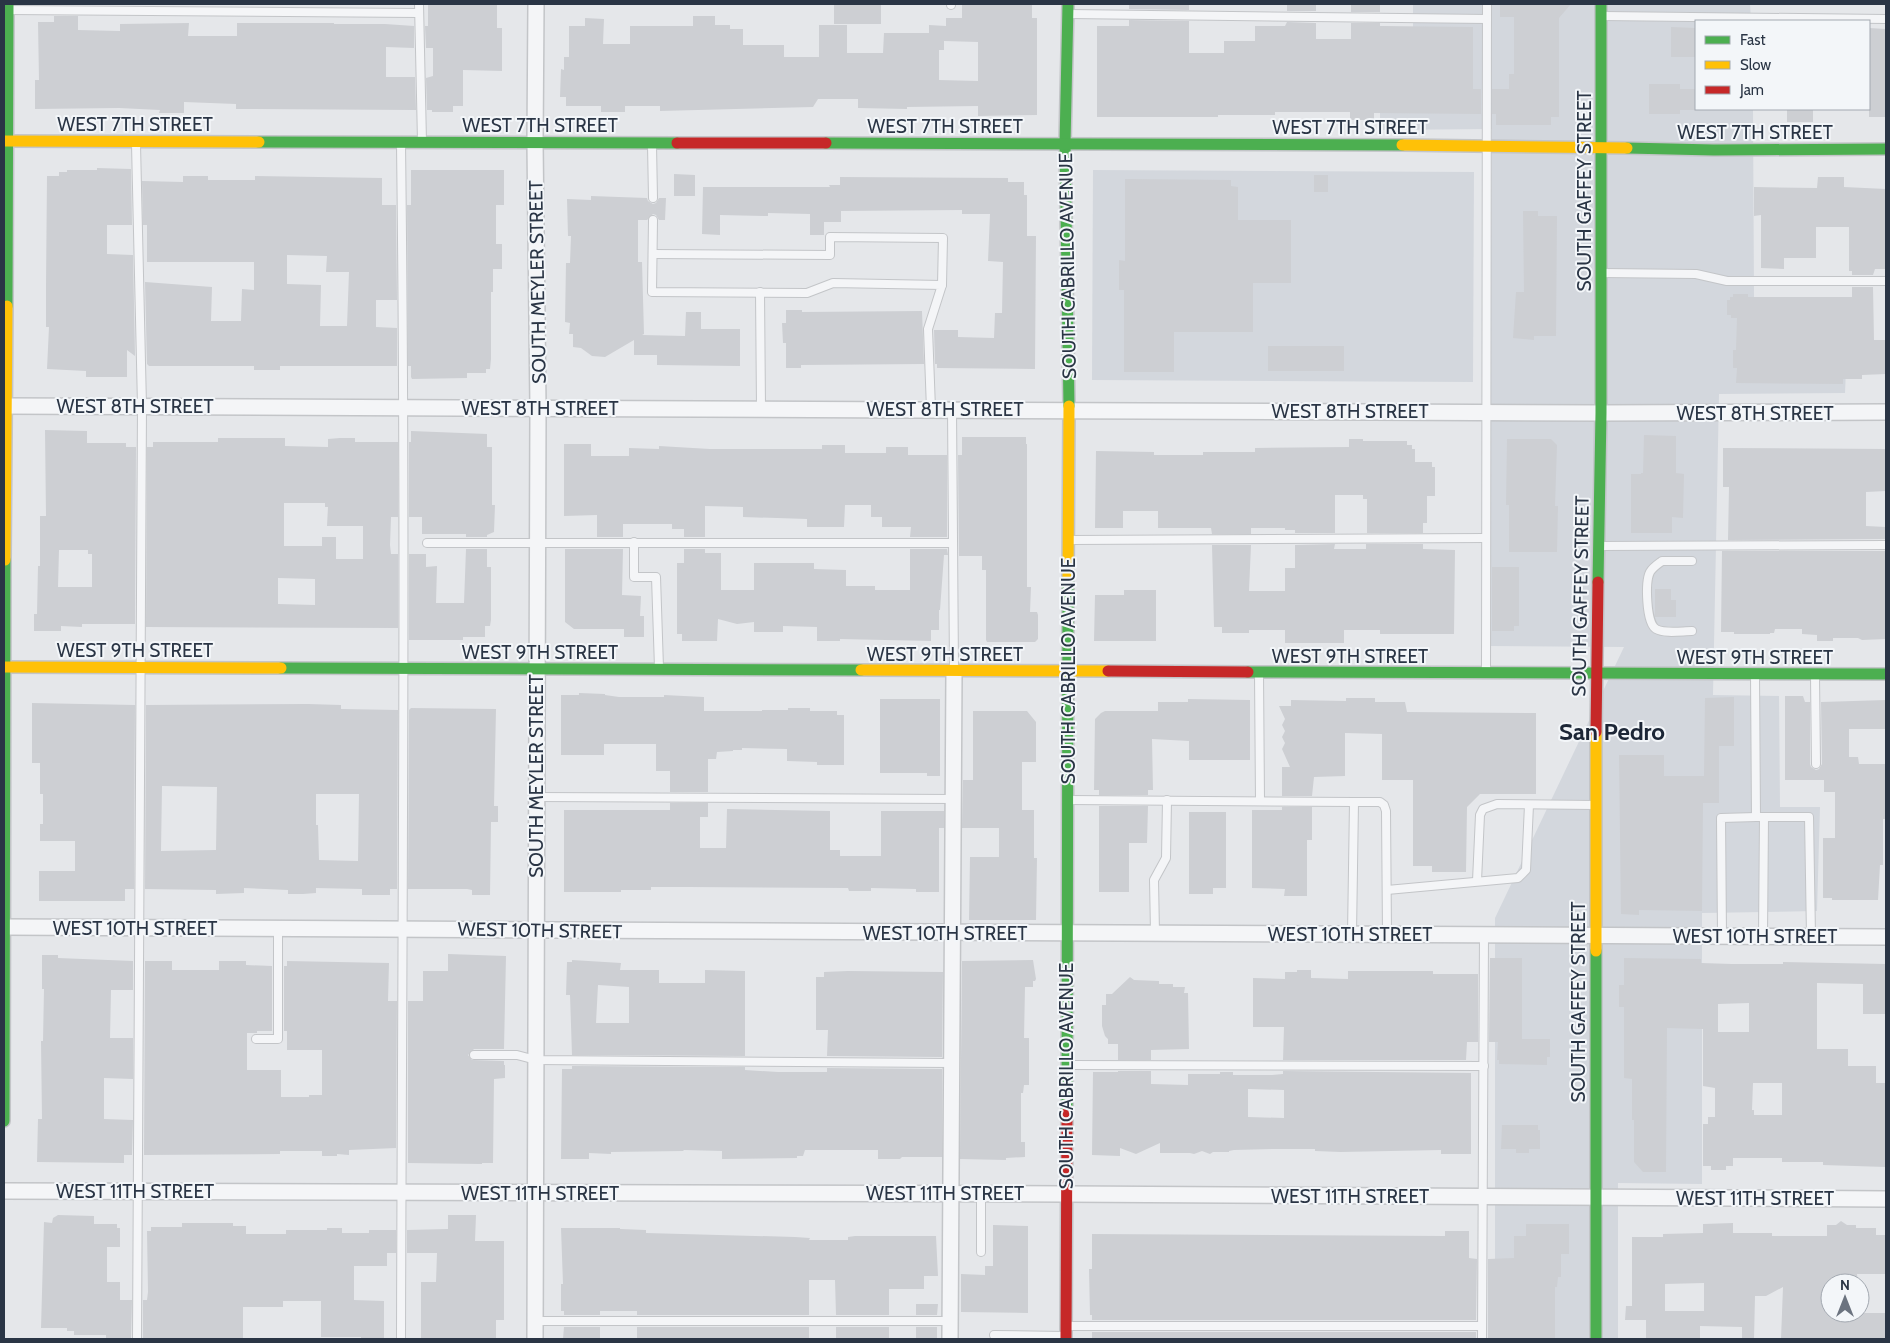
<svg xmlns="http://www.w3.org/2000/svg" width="1890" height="1343" font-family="Cabin,sans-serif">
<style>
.built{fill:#d3d7dd}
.building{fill:#cdcfd3;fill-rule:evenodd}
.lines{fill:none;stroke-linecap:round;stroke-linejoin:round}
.lane-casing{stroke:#c3c5c8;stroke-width:10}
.street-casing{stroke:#c3c5c8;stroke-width:18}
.fast-casing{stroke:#c3c5c8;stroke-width:14}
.slow-casing{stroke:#c3c5c8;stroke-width:14}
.jam-casing{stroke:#c3c5c8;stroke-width:14}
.lane{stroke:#f4f5f7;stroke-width:8}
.street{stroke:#f4f5f7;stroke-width:15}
.fast{stroke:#4caf50;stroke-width:11}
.slow{stroke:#ffc107;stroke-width:11}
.jam{stroke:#c62828;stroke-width:11}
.labels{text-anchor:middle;stroke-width:4;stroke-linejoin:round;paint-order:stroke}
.street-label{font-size:19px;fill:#2a3545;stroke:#f3f6f9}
.district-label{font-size:24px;font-weight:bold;fill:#1c2636;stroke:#f3f6f9}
</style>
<rect width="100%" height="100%" fill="#e5e7ea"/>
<g class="built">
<path d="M1413 4H1750L1751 21H1696V109H1753L1754 298H1849L1845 393 1719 394 1713 695 1779 696 1780 807H1820L1817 911 1702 913V1184L1618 1183V1339H1495V918L1624 647 1488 646 1492 129 1380 130V26L1413 28Z"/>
<path d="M1093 170 1474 172 1473 382 1092 380Z"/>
</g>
<g class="building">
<path d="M428 4H497V28H502V71L463 70V106H453V112H432V110H427L426 78 433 76V48H426L425 26H428Z"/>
<rect x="834" y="4" width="47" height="20"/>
<path d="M962 4H1032V18H1037V115L978 116V106L907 107V109L858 108V99H818L813 107 660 111V106H625V112H601V106H566V97H560L561 69 564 70V57H569V26H585V18L604 19 603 44H630V26H693V16H715V25H730V29H743V45H784V57H819V25H847V53H883L884 33H929V25L946 26V18H962ZM944 41 978 42V81L939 80V50H944Z"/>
<path d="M1129 4H1189V10L1129 9Z"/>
<rect x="1287" y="4" width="29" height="7"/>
<rect x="1351" y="4" width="29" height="8"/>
<path d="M1500 4H1571L1559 18V117H1551V125H1496V114H1492V89H1509V74H1514V17H1500Z"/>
<path d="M54 16H78V30L120 31V24L189 23 188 36H237V23H334V24H385L414 26V48L386 47V77H415L416 110 236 109V104L184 102V113H159L160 110 119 108 35 109V80H39L38 22H54Z"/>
<path d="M1129 20 1189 21V53H1224V41H1255V26H1285L1287 22 1316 23V39H1351V23H1380V26L1473 27V89H1481V114L1374 113V120H1350V112H1275V115H1218V117H1097V26H1129Z"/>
<path d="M1671 27 1696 28V57H1671Z"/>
<path d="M1869 28 1886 29V117H1869Z"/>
<path d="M1649 84H1680V89H1696V110H1680V114H1649Z"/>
<rect x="1787" y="109" width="26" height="13"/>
<path d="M97 168 131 169 132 225H107V254L133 255 135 356 127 350V377H86V371L47 369 49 327H46V286L47 176H59V172H67V170H97Z"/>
<path d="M411 170H504V205H496V244H502V269H493V292H491V359L490 369H486V373H467V378L412 379 411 377V366H408L407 205H411Z"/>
<path d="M674 174 695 175V196H674Z"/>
<rect x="1314" y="175" width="14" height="17"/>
<path d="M183 176H208V180H255V176L382 178V205H396L397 300H376V327L397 328V366H280V370H254V366H149L147 364 145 282 212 287 211 321H241L242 289 254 290V262H147V225H143L142 181 183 182ZM287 255 327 256 326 272H349L347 326H320L321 285 287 284Z"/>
<path d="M840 177 1008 178V182H1024V195H1027V236H1036L1035 369 937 368V364H935L934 330H958V337L994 338 995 313H1002L1003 262 988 261 990 214H962V210L841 211V222H824V235H810V214L768 213V216L720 215V235L702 234 703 187H830L829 185H840Z"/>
<path d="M1818 177H1844V187L1886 189V269H1875L1873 275H1852V271H1849V227H1816V258H1784V269L1761 268V215L1754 216V187L1817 188Z"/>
<path d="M1125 179 1231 180V186L1238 187V220H1291V283H1253V332H1174V372H1124V290H1119V260L1125 261Z"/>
<path d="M591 196 647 198 648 201 653 204 656 203 659 198H666L665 220H659L656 215 653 214 647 220H638V262H642L644 334 642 335 685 336 686 312H701V329H740V366L657 365V355H634V340L605 357 592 356 581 348 573 347V334H569L570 323 565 322 566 263H570L571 236H568L567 199 591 200Z"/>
<path d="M1523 211H1538V216H1557L1556 336H1534V340L1513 338 1516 292H1524Z"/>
<path d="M1852 287H1873L1874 340H1886V374L1862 375V379H1843V384L1736 383 1737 368H1733V350H1736L1737 318H1731V315H1727V300H1730V297H1733V294H1748V297H1852Z"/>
<path d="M786 310H802V312L922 311 924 364 801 365V368H786V343H783L782 323H786Z"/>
<rect x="1268" y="346" width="76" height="25"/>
<path d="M45 430 87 431V443H126V447H136L135 624H82V627L61 626V631H34V614H37L38 566H40V516H46ZM59 550H88V554H92V587H58Z"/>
<path d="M411 431 487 434V447H492V505H495L494 532 487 535V537H466V534H422V517H409V442H411Z"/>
<path d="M1644 435 1676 436V473L1684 474 1683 518 1672 517V533H1631V474H1641V473H1643Z"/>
<path d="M962 437H1026V444H1027V587H1031L1030 612H1037L1038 615V639L1035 642H987L986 640V570H982V556H959L958 455H962Z"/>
<path d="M218 438H285V446L328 447V439L340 438H355V442H398V517H391L390 545 391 554H398V628L146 627 147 447H153V442H218ZM284 503H325V507H328L327 526H363V559H336V537H322V546H284ZM278 578 315 579V605L278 604Z"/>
<path d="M1349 439H1363V441H1407V445H1412V449H1415V462H1432V467H1435V496H1427V523H1423V533H1367V499H1363V495H1335V533H1295V530H1285V528H1251V534H1212L1211 528H1158V511H1123V528H1095L1096 451 1154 452V455H1203V452H1255V448L1349 447Z"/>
<path d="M1507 439H1551L1557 445 1555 506H1558L1557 552H1509V505H1506Z"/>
<path d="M564 444H591V456H629V448L659 449V446L710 449H822V445H845V453H886V447H908V455H947V537H910L911 527H882V517H871V505H845L844 527H807V519L743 517V507L705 506V537H684V529H672V524H623V537H597V515L564 516Z"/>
<path d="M1723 448 1886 449V491L1866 492V526L1886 527V539L1728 540 1729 487H1723Z"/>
<path d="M1335 544 1334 549H1366V544H1423V549L1455 550 1454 634H1380V630H1344V643H1285V630H1249V633H1222V627H1214L1212 545H1251L1249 591H1285V568H1295V545Z"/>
<path d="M466 549H487V567H491V620L490 626H485V637H463V640H409V554H426V567L437 566 436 603H464Z"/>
<path d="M565 549H623L622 595 641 596 640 616H644V637H624V629H574L565 622Z"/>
<path d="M684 549H705V553H721V590H754V563H814V569L846 570V586H875V590H910V549H947L948 555H944L940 610H939V630H931V641L840 639V641H817V627L783 626V632H754V622L737 624 718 619 717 641H682V634H677V563H684Z"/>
<path d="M1722 551H1886V639L1862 640 1858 638H1833V641H1817V635L1802 634V629H1775L1774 633H1770V634H1734V632H1721Z"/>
<path d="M1492 567H1519V626H1514V631H1492Z"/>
<path d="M1655 589H1671V600H1676V617H1655Z"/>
<path d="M1124 590H1156V641H1094L1095 595H1124Z"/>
<path d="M579 693 605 694V695L619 697H664V695L704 697V711H762V710H788V708H810V711H837V715H844V765H817V762L787 761V749L742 748V750H733V751L717 752 716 759H708V792H670V771H656V744H604V755H561V695H579Z"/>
<path d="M1785 696H1803L1805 702H1810V764L1811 767 1816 770 1819 769 1822 764 1821 702 1886 700V729H1849V757H1858L1859 764H1886L1885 819H1883V865H1880L1878 900H1832V898H1823V838H1835V792H1824V780H1785Z"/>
<path d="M1734 697V746H1719V803H1703L1702 911 1639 910V915L1621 914 1619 755H1664V776H1704L1705 698Z"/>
<path d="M1346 698H1375V702H1405L1407 712 1536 713V794H1480L1467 807 1466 872H1432V866H1413V780H1382V734L1345 733V776L1314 777 1312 796H1282V767H1290L1282 749 1285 743 1282 737 1285 731 1282 725 1285 719 1279 706H1291V700L1346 701Z"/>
<path d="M880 699H940V776H927V773H880Z"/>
<path d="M1188 699 1250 700V760H1189V741L1152 739 1153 790H1148V795H1099V790H1094L1095 719 1101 713 1105 711H1158V702H1188Z"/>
<path d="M32 703 135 705 134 889H125V901H39V871H75V841H40V824H43V794H40V763H32Z"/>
<path d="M308 704 341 705V709L398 710 397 889H390V895H362V889L316 888V893L303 894H288V890L244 888V893L216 894V890L145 889 146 705ZM162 786 217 787 216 850 161 851ZM316 794H359L358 861 319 860 318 825H316Z"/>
<path d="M411 708 496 709 494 806H498V822H491L490 895H472V890L467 889H408L409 710Z"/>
<path d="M973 711H1027L1036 722V762H1022V810H1034V858H1037L1036 920H969L970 857H999V828H962L963 780H973Z"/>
<path d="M670 803H708V817H700V848H726L727 809 830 811V850H840V856H881V811H944V828H939V892H916V889L871 888V891H849L848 888 689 887H651V890H621V892H564V810H670Z"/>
<path d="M1099 806H1148L1147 843H1129V892H1099Z"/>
<path d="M1282 807H1312V840H1307V896H1284L1285 889 1252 888V810H1282Z"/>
<path d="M1189 812H1226V888H1213V894H1189Z"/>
<path d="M448 954 506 956 504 1049H474L468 1055 472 1060 504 1061V1065H505V1078L494 1079 493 1163H482V1164L408 1163V1001H423V971H448Z"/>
<path d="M42 955H58V958L133 961V990H111L110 1038H133V1079L104 1078V1119L133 1120 132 1155H124V1163L37 1162 38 1119H42L41 1041H43L44 989H42Z"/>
<path d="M1490 958H1522V1039H1550V1057H1547V1065L1499 1064V1060H1497L1498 1042H1489Z"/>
<path d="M1624 958 1701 959V963L1732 964H1783V962L1886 964V1014H1863V984L1817 983V1049H1848V1066H1876V1083H1886V1167L1823 1165V1162H1782V1158H1733V1166H1726V1170H1711V1166H1703V1124H1708V1117H1715V1088L1703 1086V1029L1667 1028 1666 1172H1643L1634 1162V1120H1632V1079L1624 1078V1007H1619V985H1624ZM1749 1003V1032H1718V1004ZM1753 1083H1782V1115H1754V1110H1752Z"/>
<path d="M572 960 621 963 620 970H659V983H705V970L745 971V1056L572 1055 570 995H566L567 962H572ZM598 985 629 987V1023H596Z"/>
<path d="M1033 960 1036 979 1035 981H1033V987H1025L1024 1038H1029V1085H1024L1023 1093H1021V1142H1025V1157L1006 1158V1160L960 1159 962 961Z"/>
<path d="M145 961H172V970H219V961H246V965L272 966V1031H257V1033H247V1070H281V1097H309V1095H322V1050H287V1031H284V966H287V961L389 963 388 1001H397L396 1148 349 1150V1155L337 1154V1156H322V1151H280V1154L144 1155Z"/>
<path d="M1297 970H1311V978L1348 979V971H1433V974H1478V1042H1467L1466 1060H1283L1284 1027H1253V978L1285 979V972H1297Z"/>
<path d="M848 971 943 972 942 1057 827 1056 828 1030H816V977H824V972Z"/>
<path d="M1130 977 1134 980 1159 981V984H1173V987H1185L1184 993H1188L1189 1049 1151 1050V1060H1118V1044H1108V1039L1105 1036 1102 1026V1005H1106V994H1112Z"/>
<path d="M572 1066 745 1067V1070L778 1072H827V1068L942 1069V1157H902L900 1159H878V1150H805L803 1156H797V1158L722 1159V1151L684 1150 683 1151 611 1152V1154L589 1153V1159H561L562 1069H572Z"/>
<path d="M1118 1071H1151V1084L1188 1085V1074H1220V1072H1233V1075H1272L1283 1074V1071L1471 1073V1154H1441V1150L1341 1152 1315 1151V1149H1275L1234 1150 1229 1151V1152H1213L1210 1154 1202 1151 1194 1154 1190 1153H1160V1143L1136 1154 1120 1148V1156L1092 1155 1093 1072H1118ZM1248 1089 1284 1090V1118L1248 1117Z"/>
<path d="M1502 1125H1538V1130H1540V1149H1529V1153H1516V1149H1501Z"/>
<path d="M58 1215 94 1216V1224H117V1228H120V1247H107V1282H120V1300H132L131 1339H106V1335H74V1331H67V1328H41L44 1222 52 1223 53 1218Z"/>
<path d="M448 1215H476L475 1241H504V1320H496V1339H421V1282H436L437 1253H407V1230L448 1229Z"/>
<path d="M1841 1221 1847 1225H1856V1228H1876V1235H1886V1274H1857L1858 1283H1830V1313H1886V1339H1781L1783 1287 1766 1296H1755L1754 1339H1742V1327L1700 1326V1339H1646V1320H1625L1626 1306H1632V1237H1663V1234L1703 1233V1224L1733 1223V1233H1772V1236H1827V1225H1836ZM1704 1283V1311H1665V1284Z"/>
<path d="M182 1223H233V1226H246V1234H286V1230H327V1228H342V1233H369V1230H396V1253H387V1266H354V1300L384 1301V1339H361V1337H321V1301H283V1307H243V1339H143V1300H147L148 1292 147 1231H151V1227H182Z"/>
<path d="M1526 1224H1569V1254H1561V1277H1558L1557 1287H1555V1339H1488V1259L1514 1258V1236H1526Z"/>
<path d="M993 1225 1028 1226V1313L961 1312V1274L985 1275V1266H993Z"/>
<path d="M561 1228H620V1229L646 1230V1233L795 1237 810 1238 809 1240H848V1237L855 1236H936L938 1276H924V1289H889V1315H836L835 1280H809V1315H637V1311H600V1315H564V1311H561V1284H563Z"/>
<path d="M1445 1231H1469V1258L1477 1259 1476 1320H1092V1315H1090L1089 1269H1092V1234L1445 1236Z"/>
<path d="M916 1304H938L937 1315H916Z"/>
<path d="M564 1327H600V1338L563 1339Z"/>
<rect x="637" y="1327" width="172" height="12"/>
<rect x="836" y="1327" width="53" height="12"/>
<rect x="916" y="1327" width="21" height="12"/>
<rect x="1092" y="1332" width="384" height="7"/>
</g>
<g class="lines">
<g class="lane-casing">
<g id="lane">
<path d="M419 4 422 142"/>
<path d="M951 5V4"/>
<path d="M8 10 419 13"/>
<path d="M1070 14 1487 19"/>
<path d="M1603 16 1886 19"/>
<path d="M136 144 142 406 137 1339"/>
<path d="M652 145 653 198"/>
<path d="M653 220 652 292 807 293 833 283 942 285 928 329 931 409"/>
<path d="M653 254 830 255V237L943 238 942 285"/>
<path d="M1603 273 1696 274 1727 281H1886"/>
<path d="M760 292 761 408"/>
<path d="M952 409 954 669"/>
<path d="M1071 540 1486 538"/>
<path d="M634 542V577H656L659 668"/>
<path d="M427 543H953"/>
<path d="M1600 546 1886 545"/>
<path d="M1692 631C1682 631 1665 634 1656 629 1646 623 1645 582 1650 572 1653 567 1658 564 1662 561H1692"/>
<path d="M1486 672 1487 4"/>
<path d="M1259 673 1260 801"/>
<path d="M1755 674 1756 817H1809L1811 936"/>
<path d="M1815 676 1816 764"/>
<path d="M536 797 953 799"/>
<path d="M1069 800 1354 802 1352 934"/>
<path d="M1354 802H1380L1384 805 1386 811 1387 934"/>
<path d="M1477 881 1480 815 1483 809 1497 804 1594 805"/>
<path d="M1387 890 1518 878 1526 870 1529 805"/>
<path d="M1155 933 1154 880 1166 858 1167 800"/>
<path d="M1722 936 1721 818 1756 817"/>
<path d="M1763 936 1764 817"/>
<path d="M256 1039H278V929"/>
<path d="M474 1055H517L536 1060 952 1063"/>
<path d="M1068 1065 1484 1066"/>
<path d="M981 1252V1194"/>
<path d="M535 1321H950"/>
<path d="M1067 1326H1482"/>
<path d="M994 1335 1064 1336"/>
<path d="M401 1339C402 941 406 543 401 144"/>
<path d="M1482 1339 1484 935"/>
</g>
</g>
<g class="street-casing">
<g id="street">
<path d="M4 406 1601 413 1886 412"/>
<path d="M4 927 1886 937"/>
<path d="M4 1191 1066 1194 1886 1199"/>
<path d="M535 1339 538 408 535 142 536 4"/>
<path d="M950 1339 954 672"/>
</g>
</g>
<g class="fast-casing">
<g id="fast">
<path d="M1068 4 1065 144 1069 406"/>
<path d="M259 142 677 143"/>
<path d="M826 143 1402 145"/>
<path d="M1627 148 1714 150 1886 149"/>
<path d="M7 306 8 4"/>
<path d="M1598 582 1601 413V4"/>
<path d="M281 668 861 670"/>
<path d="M1248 672 1886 674"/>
<path d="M1596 951V1339"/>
<path d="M1067 1113 1068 578"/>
<path d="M4 1121 5 560"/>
</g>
</g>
<g class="slow-casing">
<g id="slow">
<path d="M4 141 259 142"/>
<path d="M1402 145 1627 148"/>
<path d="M5 560 7 306"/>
<path d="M1068 578 1069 406"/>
<path d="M4 667 281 668"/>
<path d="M861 670 1108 671"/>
<path d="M1596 732V951"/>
</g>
</g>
<g class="jam-casing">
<g id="jam">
<path d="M677 143H826"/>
<path d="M1108 671 1248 672"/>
<path d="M1596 732 1598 582"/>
<path d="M1066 1339 1067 1113"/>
</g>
</g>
<use href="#lane" class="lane"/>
<use href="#street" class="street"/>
<use href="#fast" class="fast"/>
<use href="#slow" class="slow"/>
<use href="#jam" class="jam"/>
</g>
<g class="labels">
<g class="street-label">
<text x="135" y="131">WEST 7TH STREET</text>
<text x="540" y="132">WEST 7TH STREET</text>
<text x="945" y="133">WEST 7TH STREET</text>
<text x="1350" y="134">WEST 7TH STREET</text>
<text x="1755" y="139">WEST 7TH STREET</text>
<text transform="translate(1584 191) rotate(-90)" y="7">SOUTH GAFFEY STREET</text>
<text transform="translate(1067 266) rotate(-91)" y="7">SOUTH CABRILLO AVENUE</text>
<text transform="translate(537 282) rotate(-91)" y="7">SOUTH MEYLER STREET</text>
<text x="135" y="413">WEST 8TH STREET</text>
<text x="540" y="415">WEST 8TH STREET</text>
<text x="945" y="416">WEST 8TH STREET</text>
<text x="1350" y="418">WEST 8TH STREET</text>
<text x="1755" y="420">WEST 8TH STREET</text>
<text transform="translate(1580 596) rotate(-89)" y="7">SOUTH GAFFEY STREET</text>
<text x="135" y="657">WEST 9TH STREET</text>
<text x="540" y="659">WEST 9TH STREET</text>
<text x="945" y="661">WEST 9TH STREET</text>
<text x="1350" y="663">WEST 9TH STREET</text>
<text x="1755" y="664">WEST 9TH STREET</text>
<text transform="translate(1068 671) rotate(-90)" y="7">SOUTH CABRILLO AVENUE</text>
<text transform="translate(536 776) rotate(-90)" y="7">SOUTH MEYLER STREET</text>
<text x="135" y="935">WEST 10TH STREET</text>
<text transform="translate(540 930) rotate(1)" y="7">WEST 10TH STREET</text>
<text x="945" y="940">WEST 10TH STREET</text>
<text x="1350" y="941">WEST 10TH STREET</text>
<text x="1755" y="943">WEST 10TH STREET</text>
<text transform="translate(1578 1002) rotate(-90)" y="7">SOUTH GAFFEY STREET</text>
<text transform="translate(1066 1076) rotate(-90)" y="7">SOUTH CABRILLO AVENUE</text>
<text x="135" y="1198">WEST 11TH STREET</text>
<text x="540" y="1200">WEST 11TH STREET</text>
<text x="945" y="1200">WEST 11TH STREET</text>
<text x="1350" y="1203">WEST 11TH STREET</text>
<text x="1755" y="1205">WEST 11TH STREET</text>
</g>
<g class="district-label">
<text x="1612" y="740">San Pedro</text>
</g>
</g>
<rect width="1890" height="1343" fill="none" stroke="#2a3545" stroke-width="10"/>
<rect x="1695" y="20" width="175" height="90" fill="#f3f6f9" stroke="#a3a9b1"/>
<rect x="1705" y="36" width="25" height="8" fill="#4caf50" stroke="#a3a9b1"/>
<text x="1740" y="45" font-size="15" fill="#2a3545">Fast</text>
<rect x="1705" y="61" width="25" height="8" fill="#ffc107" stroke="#a3a9b1"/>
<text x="1740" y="70" font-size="15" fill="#2a3545">Slow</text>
<rect x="1705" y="86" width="25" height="8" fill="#c62828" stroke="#a3a9b1"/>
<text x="1740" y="95" font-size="15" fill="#2a3545">Jam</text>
<g transform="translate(1845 1298)"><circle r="24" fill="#f3f6f9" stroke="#a3a9b1"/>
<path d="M0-4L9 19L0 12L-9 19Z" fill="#6b737f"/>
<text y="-8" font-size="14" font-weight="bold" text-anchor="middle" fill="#2a3545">N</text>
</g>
</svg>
